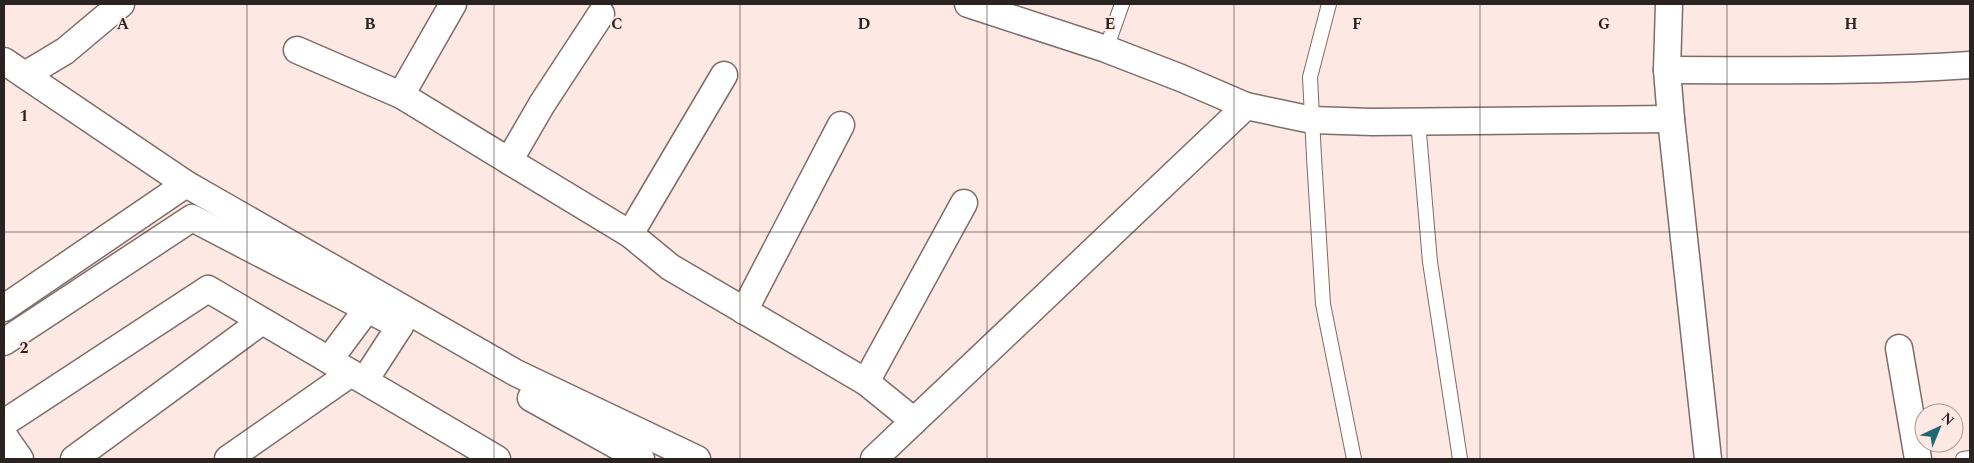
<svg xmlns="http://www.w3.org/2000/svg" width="1974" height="463" font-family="Spectral,serif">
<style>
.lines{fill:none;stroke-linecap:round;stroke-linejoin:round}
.service-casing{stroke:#7e6c68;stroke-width:16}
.minor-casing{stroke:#7e6c68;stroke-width:29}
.service{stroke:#fff;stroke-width:14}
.minor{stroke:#fff;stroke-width:26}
.grid{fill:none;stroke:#2b2322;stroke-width:1;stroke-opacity:0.55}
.grid-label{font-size:16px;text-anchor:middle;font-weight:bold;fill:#2b2322;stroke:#fde8e3;stroke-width:4;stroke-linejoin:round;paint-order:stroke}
</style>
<rect width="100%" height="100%" fill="#fde8e3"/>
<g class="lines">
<g class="service-casing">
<g id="service">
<path d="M1329 4 1310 77 1314 157 1323 304 1354 459"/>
<path d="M1106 49 1122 4"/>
<path d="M1418 121 1430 262 1460 459"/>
<path d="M1963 459 1970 458"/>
</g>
</g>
<g class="minor-casing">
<g id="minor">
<path d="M968 4 1106 49 1181 78 1246 106 1312 120 1372 122 1671 119"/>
<path d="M1669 4 1667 70 1671 119 1708 459"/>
<path d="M297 50 401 95 509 161 542 104 601 14"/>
<path d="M4 61 186 184"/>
<path d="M1667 70C1768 70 1869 72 1970 65"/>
<path d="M25 75 65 51 121 4"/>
<path d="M401 95 453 4"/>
<path d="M509 161 630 234 670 267 866 382 914 421"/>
<path d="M630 234 724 75"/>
<path d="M4 308 186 184 516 373 697 459"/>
<path d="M744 311 841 125"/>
<path d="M4 342 192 218 400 326"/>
<path d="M1899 348 1918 459"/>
<path d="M329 360 367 309"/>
<path d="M365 380 400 326"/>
<path d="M866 382 964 203"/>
<path d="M531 398 641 459"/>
<path d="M4 423 208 289 351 373"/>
<path d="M4 436 20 459"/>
<path d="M74 459 262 321"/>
<path d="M228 459 351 373 497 459"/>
<path d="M874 459 1246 106"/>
</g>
</g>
<use href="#service" class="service"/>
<use href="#minor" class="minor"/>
</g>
<path class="grid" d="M247 4V459M494 4V459M740 4V459M987 4V459M1234 4V459M1480 4V459M1727 4V459M4 232H1970"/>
<g class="grid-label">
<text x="123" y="29">A</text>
<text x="370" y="29">B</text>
<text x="617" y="29">C</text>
<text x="864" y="29">D</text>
<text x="1110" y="29">E</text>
<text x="1357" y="29">F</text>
<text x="1604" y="29">G</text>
<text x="1851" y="29">H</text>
<text x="24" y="121">1</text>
<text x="24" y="353">2</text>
</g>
<rect width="1974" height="463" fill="none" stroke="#2b2322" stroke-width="10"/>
<g transform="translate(1939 428) rotate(44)"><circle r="24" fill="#fde8e3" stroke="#a99996"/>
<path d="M0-4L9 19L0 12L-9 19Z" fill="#1e6972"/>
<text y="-8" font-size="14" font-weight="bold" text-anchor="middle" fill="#2b2322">N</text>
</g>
</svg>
